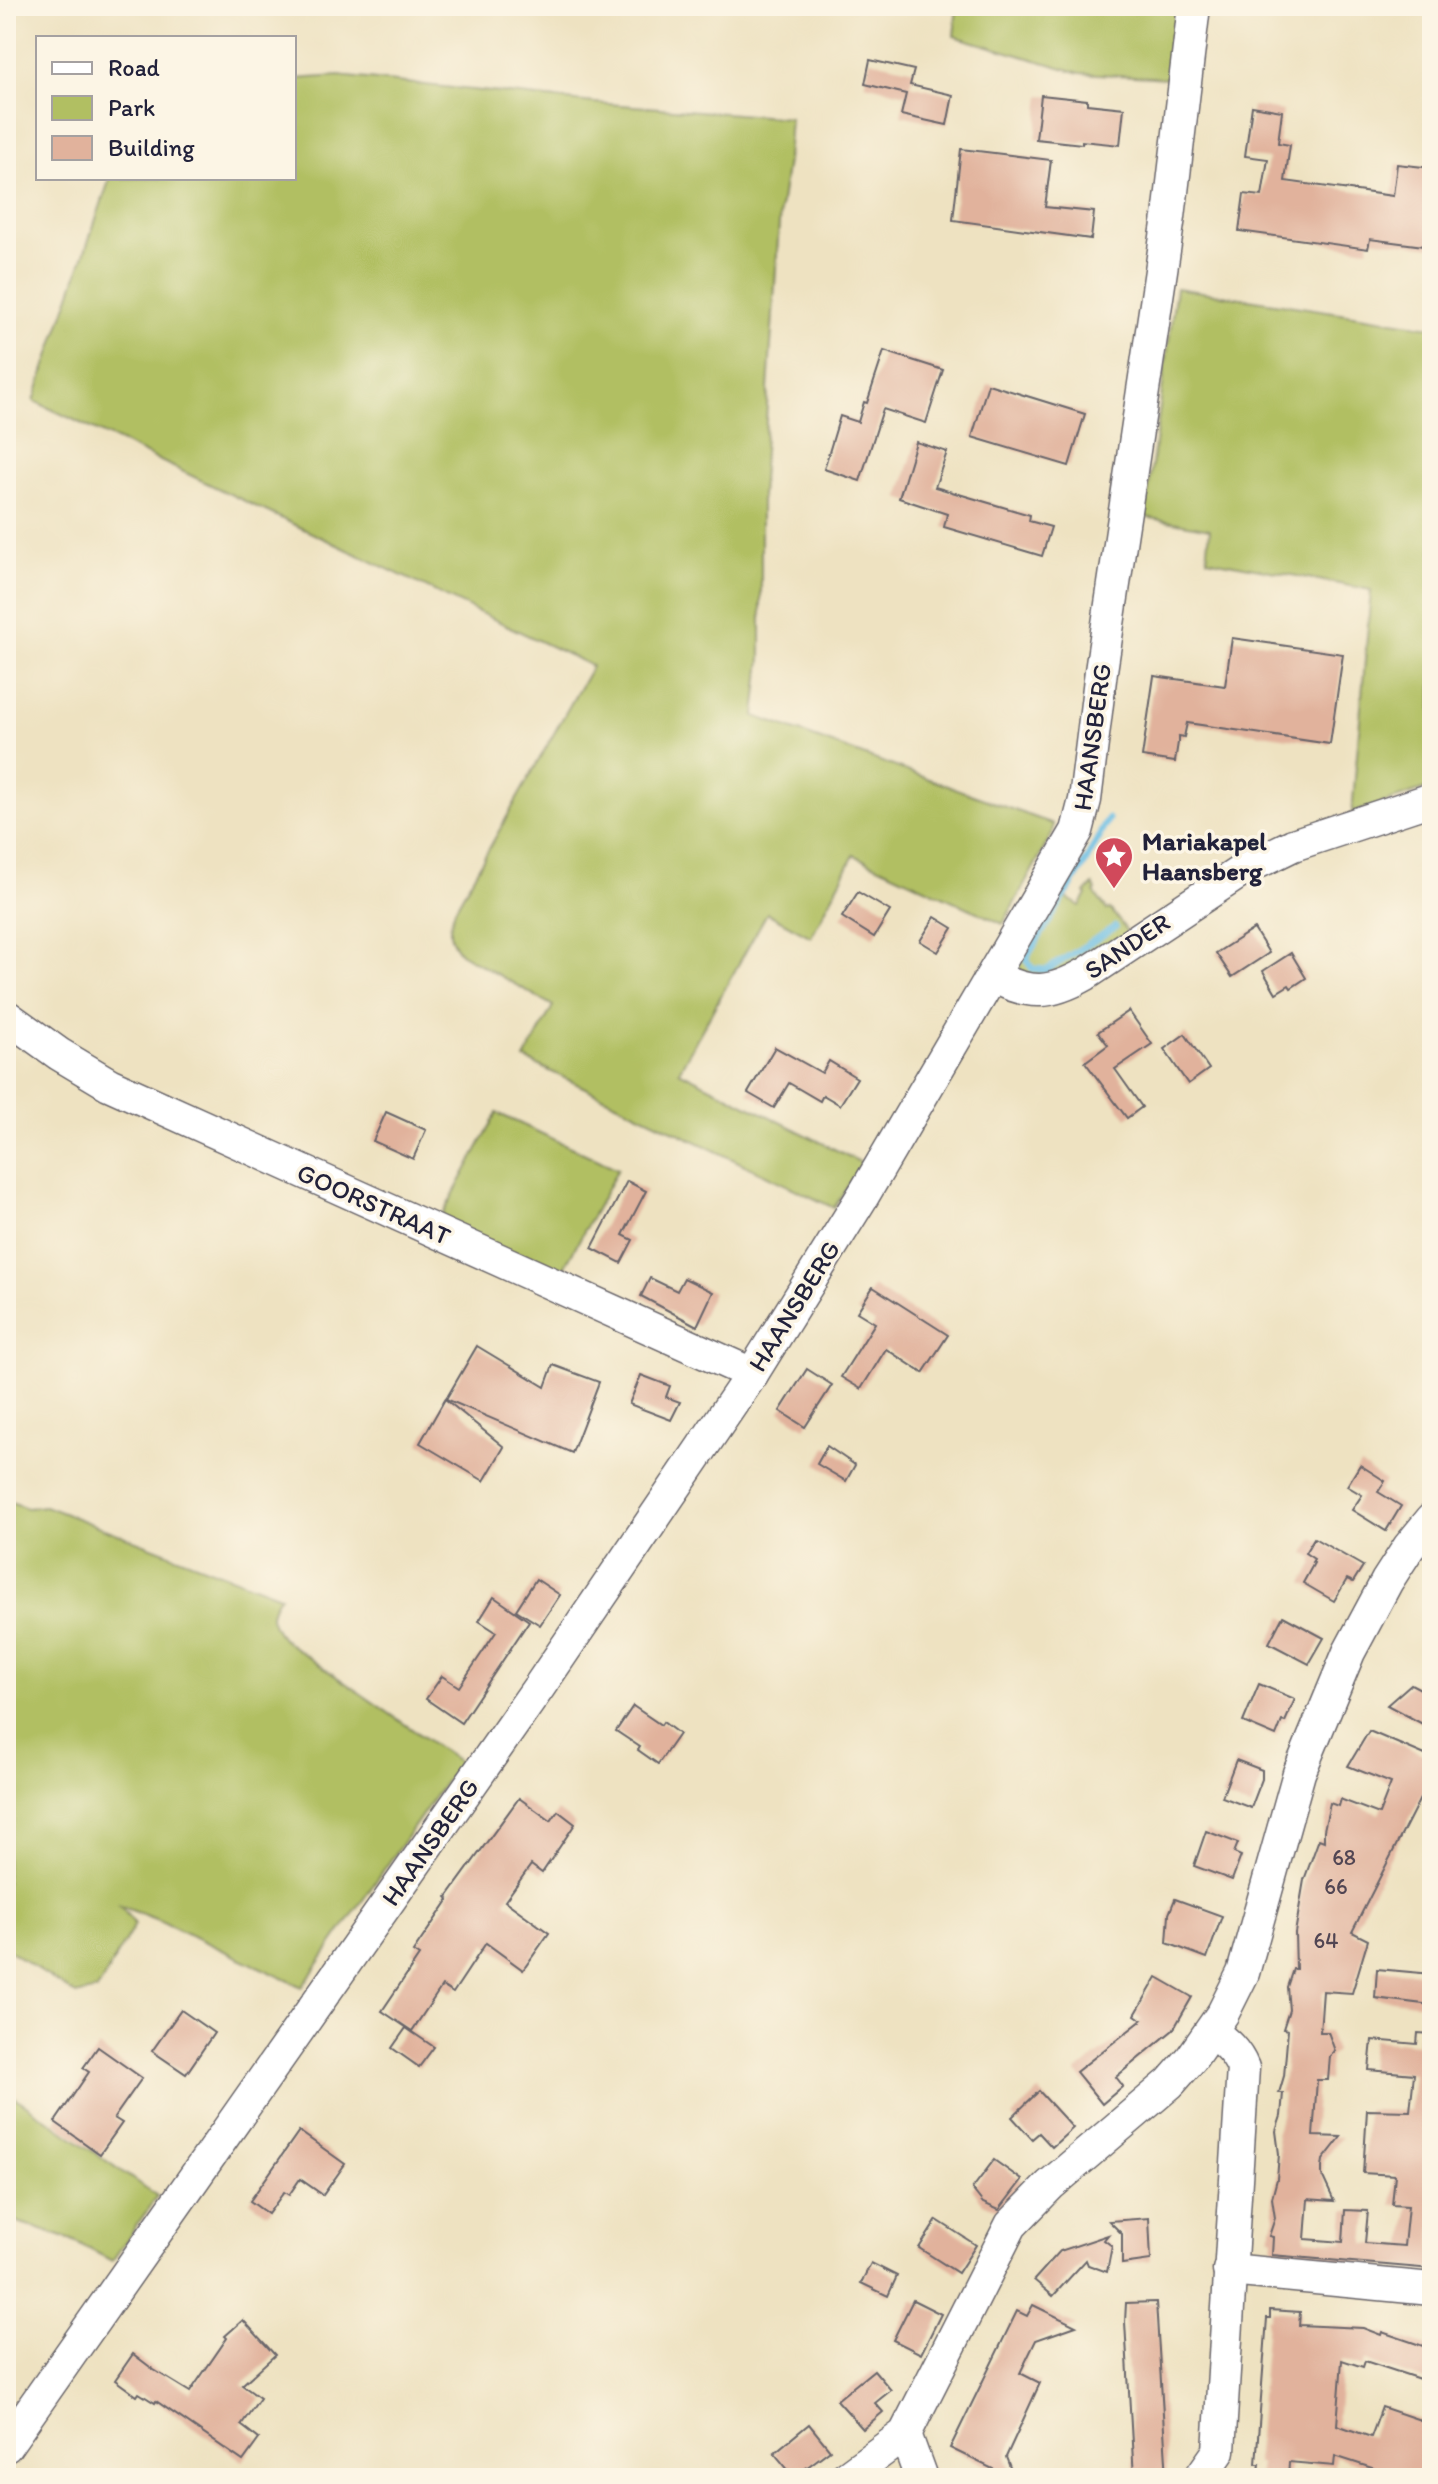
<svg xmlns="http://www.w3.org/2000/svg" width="1438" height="2484" font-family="Itim,sans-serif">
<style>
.green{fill:#b1bf62;stroke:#6a704e;stroke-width:2}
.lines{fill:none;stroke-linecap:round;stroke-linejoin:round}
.stream{stroke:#67bde4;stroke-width:7}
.building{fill:#e1b29c}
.minor-casing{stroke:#69656a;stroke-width:35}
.minor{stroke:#fff;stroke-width:32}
.labels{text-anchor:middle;stroke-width:7;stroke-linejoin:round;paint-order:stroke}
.number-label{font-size:22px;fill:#524653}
.street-label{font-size:26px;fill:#22223b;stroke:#fcf5e5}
.poi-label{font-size:26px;font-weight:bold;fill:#22223b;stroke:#fcf5e5;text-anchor:start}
</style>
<rect width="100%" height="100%" fill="#fcf5e5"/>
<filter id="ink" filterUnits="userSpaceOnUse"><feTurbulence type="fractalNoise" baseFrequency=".0125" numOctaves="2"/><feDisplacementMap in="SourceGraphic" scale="16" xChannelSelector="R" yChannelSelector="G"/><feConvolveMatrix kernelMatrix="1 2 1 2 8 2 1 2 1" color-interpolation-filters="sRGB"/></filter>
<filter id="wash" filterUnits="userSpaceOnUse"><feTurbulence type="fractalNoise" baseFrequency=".006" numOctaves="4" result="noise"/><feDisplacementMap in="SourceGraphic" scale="32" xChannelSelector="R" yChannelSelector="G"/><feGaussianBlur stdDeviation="1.8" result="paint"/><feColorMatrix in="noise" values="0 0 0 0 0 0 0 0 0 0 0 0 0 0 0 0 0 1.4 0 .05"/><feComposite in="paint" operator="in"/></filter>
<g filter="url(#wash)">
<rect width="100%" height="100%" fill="#eee2c1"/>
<g class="green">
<path d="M957 6H1178L1168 78 1080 73 954 36Z"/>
<path d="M339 76 595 103 790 118 787 161 780 209 761 496V659L755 716 1053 824 1052 834 1003 924 854 855 811 937 767 913 679 1071 862 1163 834 1208 525 1059 553 1006 460 953C447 937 448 928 455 909L592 666 34 401 110 178H294V79Z"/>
<path d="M1176 288 1432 327V787L1352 813 1371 590 1207 559 1210 529 1145 517Z"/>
<path d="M1093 885 1096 890 1094 892 1107 910 1110 909 1129 934 1059 978 1027 975 1020 969 1017 961 1055 891 1080 906 1087 895 1085 893Z"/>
<path d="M497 1113 618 1169 559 1277 439 1221Z"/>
<path d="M6 1500 27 1508 45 1506 280 1596C266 1615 270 1620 281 1638L459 1762 302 1987 158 1920 120 1906 135 1924 97 1990 76 1995 6 1948Z"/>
<path d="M6 2091 157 2196 112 2261 72 2240 6 2218Z"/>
</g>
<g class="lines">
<path class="stream" d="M1108 819 1084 865 1028 955 1027 961 1033 969 1047 970 1115 927"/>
</g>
<g id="blocks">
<g class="building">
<path d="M870 60 914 70 910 85 953 95 947 125 901 115 906 94 865 84Z"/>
<path d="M1041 95 1087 100V104L1124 108 1120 145 1082 141V144L1036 139Z"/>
<path d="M1252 106 1282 111 1278 143 1290 145 1285 181 1393 196 1397 164 1432 168V247L1370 239 1368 249 1239 231 1244 194 1262 196 1268 159 1245 156Z"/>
<path d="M961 149 1051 160 1045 207 1094 212 1091 239 953 220Z"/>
<path d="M884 351 943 370 926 423 883 409 860 481 824 469 840 416 858 422 864 402 867 403Z"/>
<path d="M988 384 1085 414 1069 466 972 437Z"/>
<path d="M916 442 947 452 935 487 1030 515 1029 521 1051 527 1042 556 944 527 947 514 899 498Z"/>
<path d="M1232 638 1343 654 1330 744 1187 723 1184 737 1179 736 1175 762 1142 757 1154 676 1225 686Z"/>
<path d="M858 892 890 911 874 937 842 917Z"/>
<path d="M935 917 953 928 938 952 920 941Z"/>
<path d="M1254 929 1269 953 1232 977 1216 953Z"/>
<path d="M1291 953 1306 978 1291 988 1289 985 1276 993 1263 971Z"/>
<path d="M1129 1011 1152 1044 1115 1069 1142 1107 1127 1118 1085 1062 1108 1045 1098 1032Z"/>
<path d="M1185 1034 1209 1069 1188 1084 1164 1049Z"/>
<path d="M775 1047 822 1073 829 1061 857 1078 840 1105 823 1095 820 1101 789 1083 774 1108 748 1093Z"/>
<path d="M386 1112 426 1130 413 1159 373 1141Z"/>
<path d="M627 1181 646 1191 623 1235 633 1240 621 1263 592 1248Z"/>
<path d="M650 1278 677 1291 684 1278 713 1292 697 1326 641 1296Z"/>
<path d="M873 1287 948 1335 923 1373 886 1349 861 1389 841 1377 875 1323 857 1312Z"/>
<path d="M477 1346 545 1387 553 1365 599 1382 572 1453 446 1399Z"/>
<path d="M807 1369 832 1385 805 1427 780 1411Z"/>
<path d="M641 1375 670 1386 666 1397 680 1402 671 1420 629 1404Z"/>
<path d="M445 1399 504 1447 484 1481 420 1443Z"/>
<path d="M827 1446 855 1465 846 1481 817 1464Z"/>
<path d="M1360 1465 1385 1481 1378 1492 1401 1506 1386 1531 1352 1510 1362 1495 1347 1486Z"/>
<path d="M1314 1538 1363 1566 1353 1582 1347 1579 1334 1601 1303 1583 1314 1563 1312 1562 1314 1559 1305 1553Z"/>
<path d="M536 1579 560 1595 540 1625 516 1610Z"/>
<path d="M494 1597 529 1621 461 1723 426 1699 442 1676 459 1687 496 1632 479 1621Z"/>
<path d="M1283 1616 1324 1638 1309 1664 1269 1643Z"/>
<path d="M1259 1684 1295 1699 1285 1722 1282 1721 1276 1736 1243 1722Z"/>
<path d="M1411 1684 1432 1695V1729L1387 1705Z"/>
<path d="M633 1706 661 1725 663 1722 679 1734 658 1764 638 1750 640 1747 616 1731Z"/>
<path d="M1369 1731 1432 1758V1775L1352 1932 1368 1940 1352 1993 1323 1991 1320 2032H1328L1335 2051 1330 2056 1328 2080H1317L1313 2136 1341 2137 1323 2160 1322 2168V2175L1334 2201 1308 2199 1305 2239 1343 2242 1345 2210 1368 2211 1365 2243 1404 2246 1408 2206 1392 2205 1395 2175 1363 2173 1367 2110 1410 2111 1414 2074 1369 2070 1372 2040 1417 2044 1418 2033 1432 2034V2269L1272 2255 1273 2237 1269 2236 1275 2218 1272 2198 1277 2179 1279 2154 1276 2131 1281 2116 1283 2093H1279L1284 2076 1288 2030 1283 2029 1289 2010 1287 1987 1293 1969H1296L1295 1933 1304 1880 1319 1839 1324 1841V1830L1330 1803 1338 1806 1340 1799 1379 1814 1391 1783 1348 1766Z"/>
<path d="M1236 1760 1262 1770V1779L1251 1808 1222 1797Z"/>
<path d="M519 1798 551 1821 558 1811 575 1824 542 1873 531 1865 505 1901 549 1933 523 1970 486 1943 453 1993 442 1986 412 2031 382 2011 419 1956 413 1952 449 1899 447 1897Z"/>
<path d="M1206 1831 1238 1843 1234 1853 1241 1856 1232 1880 1194 1866Z"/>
<path d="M1175 1899 1222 1916 1207 1958 1167 1943 1169 1914Z"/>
<path d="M1377 1969 1432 1974V2005L1375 1998Z"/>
<path d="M1157 1977 1192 1997 1173 2030 1116 2077 1123 2086 1102 2104 1076 2072 1142 2020 1135 2015Z"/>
<path d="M181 2010 214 2033 186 2074 152 2051Z"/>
<path d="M406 2028 434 2047 419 2067 392 2048Z"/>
<path d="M98 2047 142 2078 114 2118 122 2123 100 2154 55 2122 89 2072 83 2068Z"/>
<path d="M1039 2091 1073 2128 1052 2147 1039 2133 1032 2139 1012 2117Z"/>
<path d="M299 2131 345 2164 323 2195 300 2179 289 2195 284 2192 268 2214 250 2201Z"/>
<path d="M994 2160 1022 2180 999 2210 983 2203 972 2189Z"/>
<path d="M1149 2218 1151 2260 1122 2264V2234L1109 2221Z"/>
<path d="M937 2220 976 2245 958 2273 919 2248Z"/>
<path d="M1108 2235 1104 2240 1112 2246 1107 2272 1088 2265 1086 2260 1053 2296 1034 2280 1060 2251Z"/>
<path d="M871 2263 897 2276 888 2296 861 2283Z"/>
<path d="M913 2300 941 2314 921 2354 893 2340Z"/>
<path d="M1156 2302 1167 2478H1134L1125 2322 1126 2303Z"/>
<path d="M1033 2305 1076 2326 1036 2340 1020 2373 1040 2383 1006 2457 1014 2478H1011L950 2448 1017 2311 1027 2316Z"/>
<path d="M1270 2310 1300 2312 1299 2325 1363 2328 1381 2335 1382 2332 1432 2349V2383L1365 2361 1363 2367 1342 2360 1337 2425 1371 2437 1382 2407 1432 2424V2478H1375L1378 2470 1335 2456 1334 2466 1289 2462 1288 2478H1258L1260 2464H1256L1267 2318H1270Z"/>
<path d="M243 2320 275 2355 242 2385 260 2398 241 2425 259 2439 243 2461 156 2401 155 2403 139 2393 137 2396 115 2380 133 2354 154 2370 190 2392 227 2338 225 2336Z"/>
<path d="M874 2370 891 2390 875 2403 883 2412 863 2429 837 2400Z"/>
<path d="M809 2424 830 2450 794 2477 774 2453Z"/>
</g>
</g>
</g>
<g filter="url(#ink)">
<use href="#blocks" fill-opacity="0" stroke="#69656a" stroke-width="2"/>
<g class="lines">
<g class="minor-casing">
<g id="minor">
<path d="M993 976C1030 996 1051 994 1086 974L1246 868 1293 845 1432 799"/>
<path d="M6 1016 59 1054 109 1084 752 1374"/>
<path d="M1229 2270 1432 2289"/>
<path d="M905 2434 921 2478"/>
<path d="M6 2446 539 1687 752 1374 864 1194 1077 831 1085 800 1101 671 1169 217 1194 6"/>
<path d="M845 2478 905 2434 1011 2225 1050 2185 1170 2083 1191 2059 1223 2013 1243 1973 1299 1773 1349 1652 1387 1581 1409 1547 1432 1519"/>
<path d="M1200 2478 1219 2451 1243 2068C1236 2051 1225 2042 1211 2031"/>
</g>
</g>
<use href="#minor" class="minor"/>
</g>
</g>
<defs>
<g id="sight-pin" transform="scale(2)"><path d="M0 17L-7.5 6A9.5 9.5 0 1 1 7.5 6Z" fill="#d1495b" stroke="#fcf5e5"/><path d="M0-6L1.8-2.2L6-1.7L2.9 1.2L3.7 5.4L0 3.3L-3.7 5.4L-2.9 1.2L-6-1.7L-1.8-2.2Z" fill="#fff"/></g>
</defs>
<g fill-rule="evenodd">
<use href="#sight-pin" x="1114" y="856"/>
</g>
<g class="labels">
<g class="number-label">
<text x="1344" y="1865">68</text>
<text x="1336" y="1894">66</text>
<text x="1326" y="1948">64</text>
</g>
<g class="street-label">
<text transform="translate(1092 737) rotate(-82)" y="9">HAANSBERG</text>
<text transform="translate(1127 946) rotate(-34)" y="9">SANDER</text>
<text transform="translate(374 1204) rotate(24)" y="9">GOORSTRAAT</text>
<text transform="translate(794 1306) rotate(-58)" y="9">HAANSBERG</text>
<text transform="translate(430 1842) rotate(-55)" y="9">HAANSBERG</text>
</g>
<g class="poi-label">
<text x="1142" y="850">Mariakapel<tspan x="1142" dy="30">Haansberg</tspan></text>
</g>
</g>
<rect width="1438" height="2484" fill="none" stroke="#fcf5e5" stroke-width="32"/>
<rect x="36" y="36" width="260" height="144" fill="#fcf5e5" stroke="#a5a1a1" stroke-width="2"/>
<rect x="52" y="62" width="40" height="12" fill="#ffffff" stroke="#a5a1a1" stroke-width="2"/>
<text x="108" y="76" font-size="24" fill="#22223b">Road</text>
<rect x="52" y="96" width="40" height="24" fill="#b1bf62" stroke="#a5a1a1" stroke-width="2"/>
<text x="108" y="116" font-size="24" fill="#22223b">Park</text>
<rect x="52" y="136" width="40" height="24" fill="#e1b29c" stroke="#a5a1a1" stroke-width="2"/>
<text x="108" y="156" font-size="24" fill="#22223b">Building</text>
</svg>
